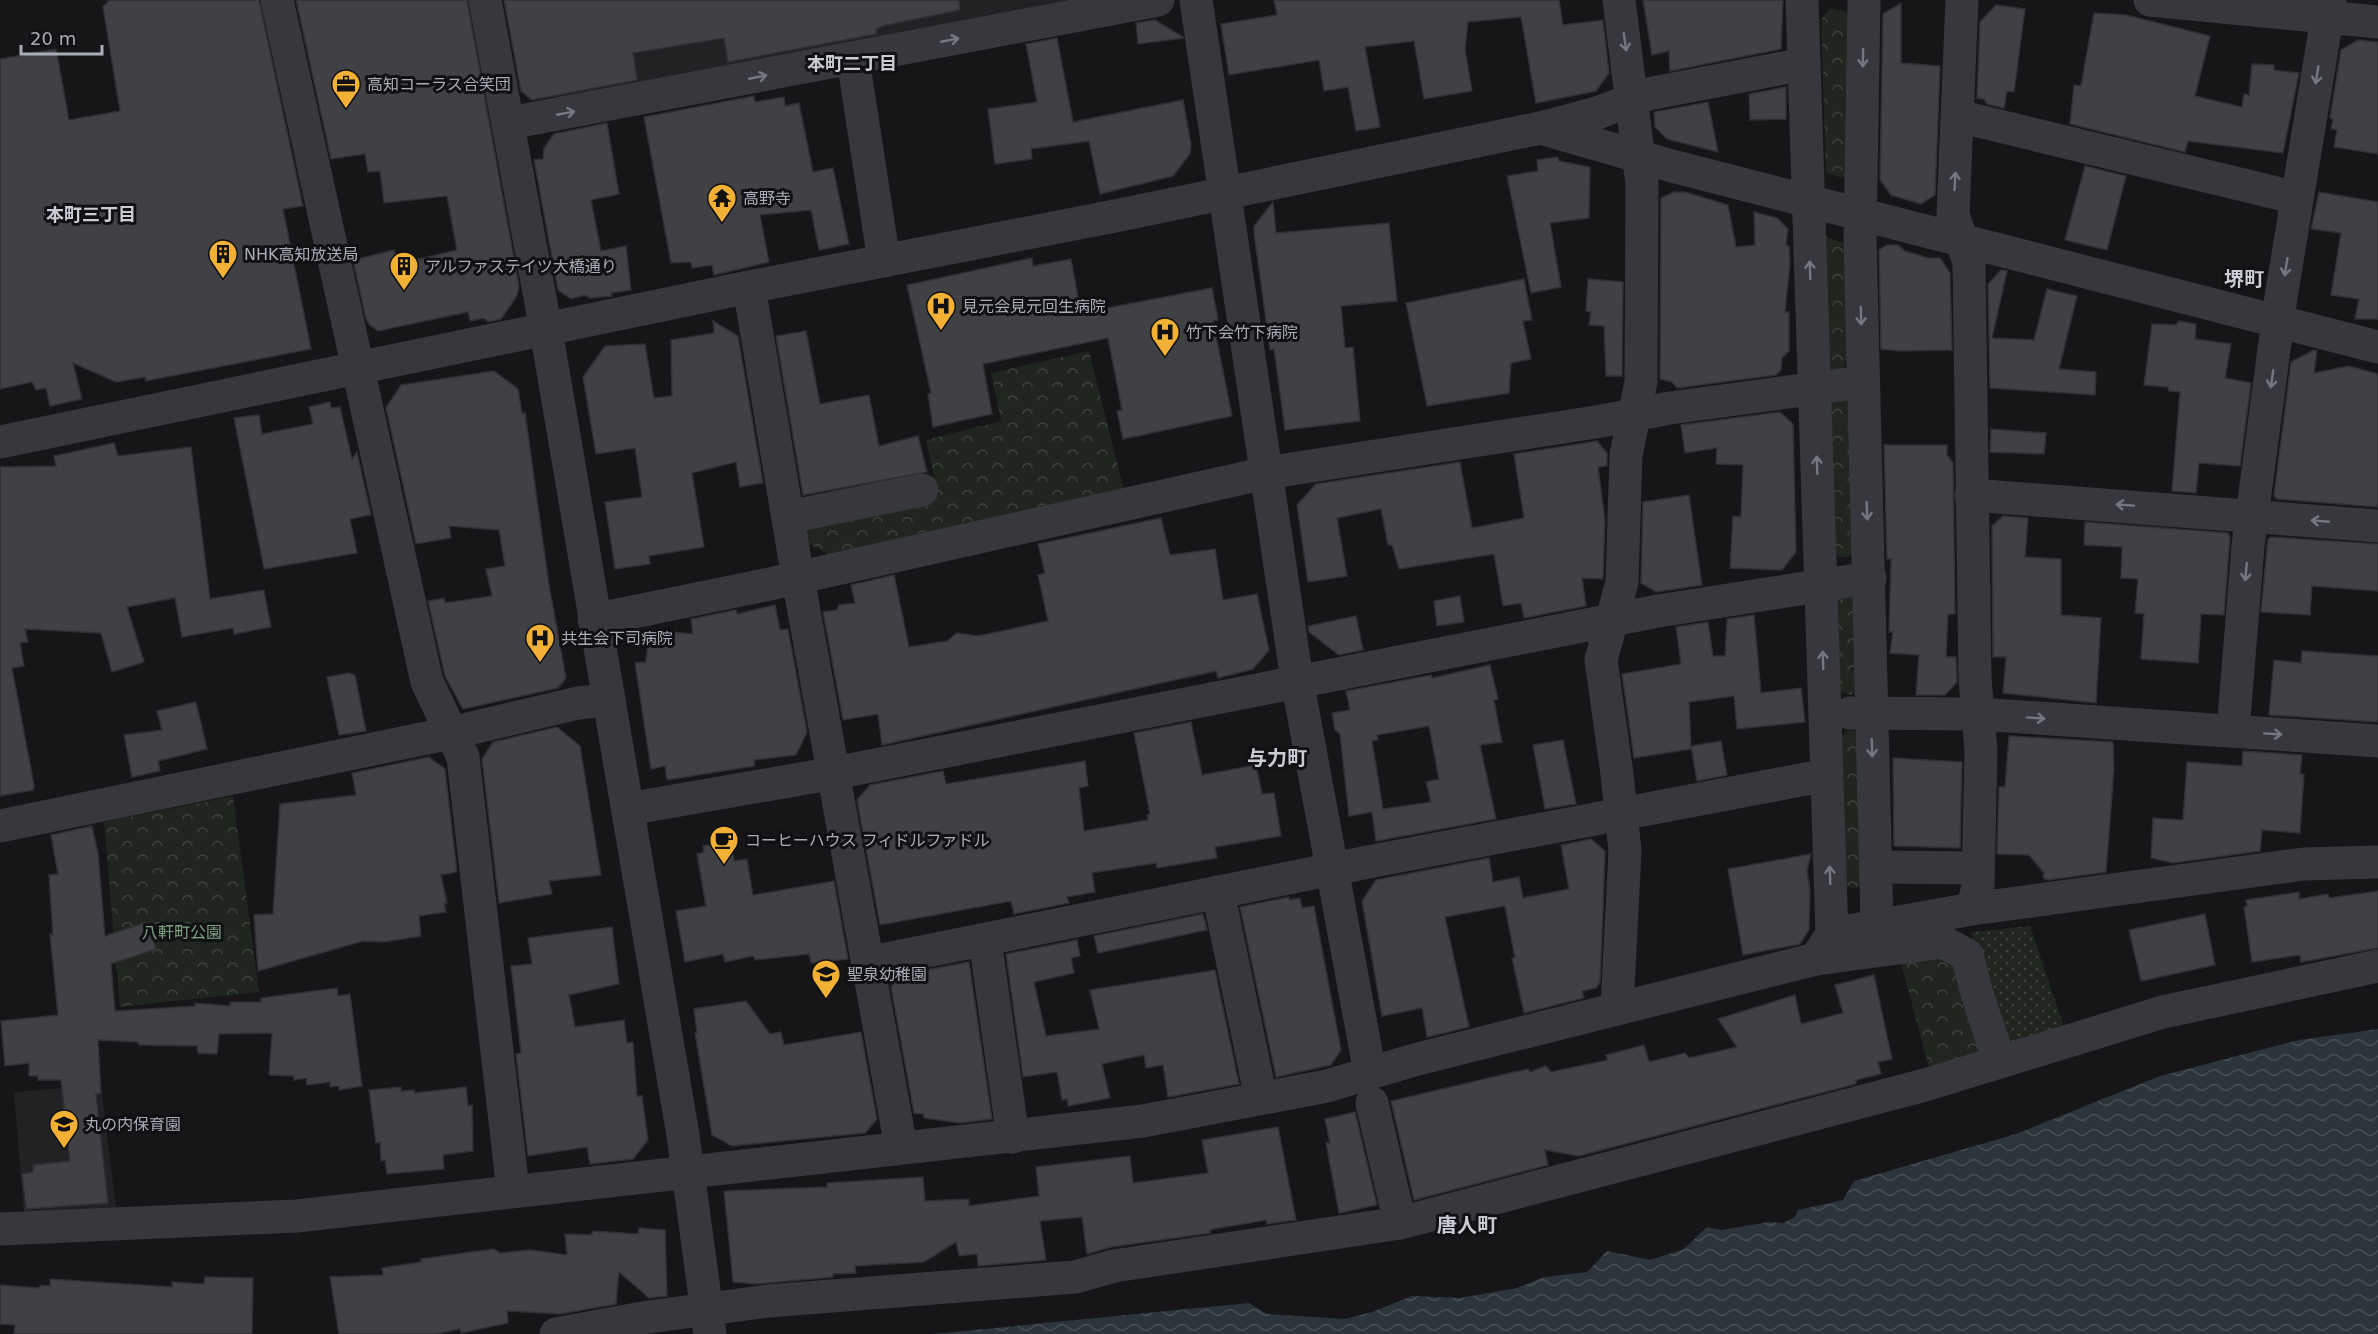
<svg xmlns="http://www.w3.org/2000/svg" width="2378" height="1334" font-family="'DejaVu Sans','Noto Sans JP',sans-serif">
<style>
.built{fill:#222225}
.grass{fill:url(#grass-dots)}
.park{fill:url(#park-crowns)}
.water{fill:url(#water-waves)}
.building{fill:#404145;stroke:#303034;stroke-width:1.5;fill-rule:evenodd}
.lines{fill:none;stroke-linecap:round;stroke-linejoin:round}
.minor{stroke:#37383d;stroke-width:33}
.oneway{stroke:#757881}
.labels{text-anchor:middle;stroke-width:6;stroke-linejoin:round;paint-order:stroke}
.poi-label{font-size:16px;fill:#a8adb8;stroke:#111113;text-anchor:start}
.park-label{font-size:16px;fill:#7fa381;stroke:#111113}
.neighbourhood-label{font-size:18px;font-weight:bold;fill:#c9ccd4;stroke:#111113}
.quarter-label{font-size:20px;font-weight:bold;fill:#c9ccd4;stroke:#111113}
</style>
<defs>
<pattern id="grass-dots" width="8" height="8" patternUnits="userSpaceOnUse" patternTransform="scale(1.5)"><rect width="8" height="8" fill="#1e261f"/><path d="M2 2h.1M6 6h.1" fill="none" stroke="#3c433d" stroke-width="1.8" stroke-linecap="round"/></pattern>
<pattern id="park-crowns" width="20" height="18" patternUnits="userSpaceOnUse" patternTransform="scale(1.5)"><rect width="20" height="18" fill="#1e261f"/><path d="M2 6a3 3 0 1 1 6 0M12 15a3 3 0 1 1 6 0" fill="none" stroke="#3c433d"/></pattern>
<pattern id="water-waves" width="16" height="10" patternUnits="userSpaceOnUse" patternTransform="scale(1.5)"><rect width="16" height="10" fill="#2c353c"/><path d="M0 5q4-4 8 0t8 0" fill="none" stroke="#485056"/></pattern>
</defs>
<rect width="100%" height="100%" fill="#161618"/>
<g class="built">
<path d="M513 0H1090L558 99 528 80Z"/>
<path d="M101 1085 116 1209 24 1214 14 1092Z"/>
</g>
<path class="grass" d="M2030 926 2065 1030 2004 1049 1971 932Z"/>
<g class="park">
<path d="M1830 8 1846 12 1849 22V180L1826 173 1821 20Z"/>
<path d="M1823 236 1844 243 1848 358 1842 371 1833 372 1829 367Z"/>
<path d="M1089 351 1125 494 833 557 804 541 801 524 923 501 934 475 926 440 1001 421 991 373Z"/>
<path d="M1832 397 1848 401 1852 552 1849 557H1840L1835 553 1828 417Z"/>
<path d="M1835 596 1853 597 1855 690 1851 695 1840 692Z"/>
<path d="M1849 730 1857 731 1860 885 1854 889 1847 886 1846 875 1842 736Z"/>
<path d="M233 796 259 992 120 1007 104 822Z"/>
<path d="M1948 953 1986 1053 1930 1071 1901 963Z"/>
</g>
<path class="water" d="M2378 1029V1334H933L1249 1303 1267 1314 1345 1319 1372 1312 1412 1296 1460 1298 1517 1288 1544 1277 1587 1272 1607 1251 1650 1260 1684 1249 1707 1227 1722 1230 1769 1222 1783 1223 1795 1217 1798 1210 1843 1200 1854 1181 2016 1134 2160 1076 2299 1040Z"/>
<g class="building">
<path d="M109 0H259L303 206 283 209 311 349 146 381 145 377 116 382 73 363 82 399 50 406 46 388 36 390 32 382 0 389V59L56 49 69 120 120 111 103 7Z"/>
<path d="M296 0H467L519 286 517 296 501 319 488 322 484 318 470 321 468 312 378 331 370 325 366 319 353 260 394 250 398 264 457 250 447 196 384 203 380 171 368 172 365 154 331 159Z"/>
<path d="M504 0H959L960 10 883 26 876 29 877 34 728 62 724 38 633 53 637 80 532 100 521 91Z"/>
<path d="M1274 0H1559L1563 25 1603 20 1609 73 1596 91 1536 103 1521 17 1468 22 1465 49 1472 91 1424 99 1414 41 1365 47 1380 127 1356 131 1348 87 1324 91 1319 60 1229 75 1221 24 1277 15Z"/>
<path d="M1643 0H1783L1781 49 1670 71 1669 51 1652 55Z"/>
<path d="M1901 3V63L1940 66 1935 195 1921 204 1891 195 1880 180 1883 14Z"/>
<path d="M1996 5 2025 9 2014 92 2007 91 2004 108 1987 104 1984 99 1977 98 1980 22Z"/>
<path d="M2094 13 2126 15 2210 36 2195 96 2242 107 2244 94 2249 95 2252 64 2274 65V70L2299 73 2283 153 2188 141 2185 152 2070 124 2074 85 2081 86Z"/>
<path d="M1155 20 1183 37V38L1138 44 1136 23Z"/>
<path d="M1057 38 1073 122 1183 100 1191 144 1190 154 1173 176 1100 194 1089 141 1031 149 1032 159 995 164 988 109 1037 102 1026 44Z"/>
<path d="M2358 40 2378 42V154L2334 147 2337 130 2331 129 2333 119 2330 118 2341 50Z"/>
<path d="M1786 87V119L1750 120 1749 94Z"/>
<path d="M754 96 755 102 784 97 785 106 799 103 813 172 833 168 849 244 819 250 811 210 760 215 769 262 714 275 712 265 692 268 691 262 671 263 644 117Z"/>
<path d="M1708 102 1718 152 1667 139 1655 127 1654 112Z"/>
<path d="M607 123 619 194 591 200 601 251 626 246 631 290 611 293 612 296 590 298 585 295 571 299 558 290 534 160 543 159 544 148 554 134Z"/>
<path d="M1558 157 1559 161 1590 167 1589 218 1550 223 1561 287 1531 293 1507 176 1538 171 1537 160Z"/>
<path d="M2085 166 2126 176 2107 250 2065 240Z"/>
<path d="M1674 192H1685L1728 205 1736 247 1755 245 1754 212 1777 218 1788 229 1786 244 1789 247 1790 263 1785 312H1789V351L1782 358 1781 370 1776 375 1677 388 1672 382 1660 379 1661 198Z"/>
<path d="M2319 192 2378 202V319H2355L2359 299 2331 295 2341 233 2311 229Z"/>
<path d="M1273 202 1276 233 1389 223 1397 301 1341 306 1345 348 1353 347 1360 421 1285 430 1274 349 1270 350 1254 233V226Z"/>
<path d="M1887 245H1898L1905 251 1928 258H1940L1950 273 1952 350 1900 351 1881 349 1879 250Z"/>
<path d="M1032 258 1033 266 1071 259 1081 313 1212 288 1218 320 1213 321 1232 416 1123 439 1117 411 1122 410 1108 338 983 364 992 414 933 427 928 394 931 393 907 285Z"/>
<path d="M2001 270 2007 271 1992 338 2034 340 2047 289 2077 296 2059 369 2096 372 2095 395 1990 388 1988 284Z"/>
<path d="M1524 279 1532 320 1523 321 1531 359 1511 363 1509 393 1427 406 1406 303Z"/>
<path d="M1588 279 1623 282 1622 376H1606L1604 326 1589 325 1591 312 1586 311Z"/>
<path d="M713 321 738 336 763 483 740 487 736 462 692 473 704 547 649 556 650 564 615 569 605 502 642 497 635 448 596 454 583 377 605 346 645 344 654 398 672 396 671 340 714 333Z"/>
<path d="M2179 321 2196 324 2195 339 2231 344 2225 378 2251 383 2240 466 2199 463 2196 493 2172 491 2180 392 2169 391 2168 387 2144 385 2152 324 2176 325Z"/>
<path d="M806 331 820 404 869 395 879 446 918 436 927 472 803 495 776 336Z"/>
<path d="M2314 350 2317 351 2314 373 2349 366 2378 374V507L2277 499 2274 496 2291 362Z"/>
<path d="M494 371 518 389 522 413H525L549 585 566 678 558 688 463 709 445 676 428 601 444 598 445 603 492 596 486 569 505 566 499 530 449 526 451 538 416 544 386 408 401 385Z"/>
<path d="M330 402 331 408 340 407 352 459 357 452 371 515 350 519 357 553 264 569 234 418 259 415 262 434 313 424 309 407Z"/>
<path d="M1780 412 1793 424 1796 552 1782 570 1730 568 1733 516 1741 517 1743 465 1716 464 1717 448 1685 453 1681 425Z"/>
<path d="M1991 429 2046 433 2044 454 1990 452Z"/>
<path d="M1597 441 1607 453V466L1598 467 1605 521 1603 579 1582 578 1586 606 1524 618 1521 603 1503 606 1494 554 1399 569 1392 545H1388L1381 509 1337 518 1347 576 1308 582 1297 505 1316 484 1460 462 1472 528 1524 518 1514 454Z"/>
<path d="M114 443 118 456 191 447 210 599 264 590 271 627 234 634 233 628 182 637 175 598 127 607 144 662 112 672 101 633 25 629 28 642 20 643 24 666 12 668 34 785 33 790 0 796V467L56 466 54 456Z"/>
<path d="M1884 445H1947V455L1953 463 1955 614H1948L1946 657H1956L1957 682 1945 695H1916L1919 655 1890 653 1893 632H1889L1891 559H1887Z"/>
<path d="M1689 495 1702 585 1656 592 1641 583 1643 502Z"/>
<path d="M2003 516 2028 518 2025 557 2061 559V615L2101 618 2096 703 2003 693 2006 657H1993L1992 526Z"/>
<path d="M1161 518 1170 555 1215 549 1223 600 1257 594 1269 650 1253 669 1218 678 1216 671 882 745 878 714 843 720 823 612 837 610 839 605 855 603 851 585 894 575 909 647 947 641 957 633 978 636 1048 621 1038 575 1045 573 1038 544Z"/>
<path d="M2085 522 2228 533 2230 537 2224 615 2201 614 2198 663 2141 659 2144 614 2135 613 2138 579 2121 578 2122 547 2084 545Z"/>
<path d="M2271 537 2378 544V591L2312 586 2310 615 2261 612 2267 548 2268 539Z"/>
<path d="M1460 596 1464 622 1437 626 1434 601Z"/>
<path d="M775 605 780 630 788 629 807 732 796 755 754 760 755 766 667 780 665 766 651 769 635 663 646 662 649 630 693 634 691 619 736 610 737 614Z"/>
<path d="M1754 615 1761 693 1801 688 1805 722 1737 729 1734 696 1689 702 1691 749 1634 758 1622 674 1681 664 1676 627 1708 622 1713 656H1725L1727 619Z"/>
<path d="M1356 616 1363 650 1339 655 1309 632 1308 626Z"/>
<path d="M2302 651 2378 656V722L2269 715 2274 660 2301 663Z"/>
<path d="M1490 665 1498 699 1494 700 1502 742 1480 745 1496 819 1376 841 1372 812 1349 816 1340 734 1335 730 1332 713 1350 710 1346 691 1431 675 1432 678ZM1429 726 1439 779 1426 782 1431 802 1383 809 1372 741 1378 740 1377 735Z"/>
<path d="M349 673 355 675 366 731 339 735 327 677Z"/>
<path d="M196 702 207 749 158 761 160 771 132 777 124 735 162 730 157 711Z"/>
<path d="M1191 722 1202 775 1256 765 1262 794 1274 793 1281 836 1215 847 1217 858 1157 868 1156 863 1092 873 1095 892 1067 897 1069 903 1014 914 1011 901 880 925 857 800 870 785 943 771 946 784 1085 761 1088 786 1079 788 1084 831 1148 820 1147 815 1150 814 1134 733Z"/>
<path d="M557 727 580 746 601 875 549 881 552 894 499 903 482 759 493 742Z"/>
<path d="M2009 736 2113 742 2114 769 2106 872 2048 880 2043 878 2044 873 2029 855 1997 854 1999 787H2005Z"/>
<path d="M1563 740 1576 804 1545 809 1533 745Z"/>
<path d="M1721 741 1727 775 1697 781 1691 746Z"/>
<path d="M2243 751 2302 755 2300 774H2304L2300 833 2262 830 2260 851 2173 863 2151 858 2153 818 2183 820 2187 762 2242 766Z"/>
<path d="M429 757 445 769 457 872 441 875 447 903H444L446 912 419 916 421 936 384 942 363 941 258 971 254 915 273 914 280 804 356 795 352 773Z"/>
<path d="M1893 758 1962 762 1960 848 1894 846Z"/>
<path d="M92 826 98 853 105 936 147 922 156 949 111 964 115 1011 195 1006V1003L230 1006V1002H261V998L337 988 338 996 350 994 362 1086 339 1090V1086L330 1087V1082L307 1085 306 1078 294 1080V1076L269 1075 272 1033 219 1034 217 1054 198 1053 197 1046 139 1045 138 1042 98 1040 101 1093 96 1094 108 1203 26 1209 22 1174 33 1172V1165L70 1161 61 1080H38V1076H29V1063L5 1066 1 1021 58 1015 50 934 53 935 49 875 58 874 51 835Z"/>
<path d="M1591 839 1605 851 1603 909 1600 982 1596 988 1582 991 1584 998 1524 1013 1512 958H1515L1505 906 1445 917 1469 1027 1427 1037 1422 1008 1382 1016 1362 901 1376 880 1489 858 1493 882 1519 877 1523 898 1569 889 1561 845Z"/>
<path d="M731 842 734 861 747 859 753 895 834 881 848 959 811 963 809 954 755 960 753 956 725 962 723 954 685 962 676 911 706 906 697 854 704 852 703 846Z"/>
<path d="M1811 854 1807 870 1810 891 1809 930 1800 944 1743 955 1728 869Z"/>
<path d="M2378 891V948L2301 962 2300 955 2252 962 2244 907 2247 906 2246 900 2299 892V899L2328 894 2329 898Z"/>
<path d="M1289 897V900L1300 898 1302 908 1314 906 1341 1050 1331 1065 1276 1077 1240 907Z"/>
<path d="M1203 914 1207 930 1098 953 1094 936Z"/>
<path d="M2205 914 2215 965 2141 981 2129 930Z"/>
<path d="M612 927 619 984 569 995 575 1027 624 1020 627 1043 633 1042 637 1096H642L648 1140 633 1159 590 1164 587 1147 528 1156 516 1054 521 1053 511 966 532 964 528 938Z"/>
<path d="M1077 940 1080 956 1071 958 1074 973 1034 982 1046 1036 1099 1029 1090 990 1215 970 1239 1084 1168 1097 1163 1065 1146 1068 1144 1055 1102 1064 1110 1098 1068 1106 1067 1099 1062 1100 1057 1072 1023 1077 1006 954Z"/>
<path d="M969 962 992 1119 960 1123 924 1118 923 1114 914 1113 891 987 900 975Z"/>
<path d="M1874 975 1892 1059 1878 1062 1881 1074 1856 1080V1084L1579 1156 1545 1150 1548 1165 1414 1200 1391 1101 1510 1073 1528 1069 1530 1072 1546 1066 1551 1072 1608 1060 1606 1055 1644 1045 1649 1062 1685 1053 1689 1058 1737 1047 1718 1019 1795 995 1801 1024 1843 1013 1835 985Z"/>
<path d="M746 1001 770 1034 781 1032 784 1045 861 1032 877 1119 865 1133 732 1146 712 1135 695 1033H697L694 1009Z"/>
<path d="M401 1087V1091L414 1090 415 1093 466 1087 468 1106 472 1105 473 1151 443 1155 444 1169 387 1174 385 1160 381 1161 380 1142 376 1143 369 1090Z"/>
<path d="M1355 1112 1377 1205 1339 1213 1326 1143H1330L1325 1119Z"/>
<path d="M1278 1127 1296 1220 1267 1224 1266 1220 1214 1229 1210 1230V1233L1111 1247 1087 1254 1082 1217 1040 1221 1046 1260 978 1266 977 1254 959 1256 956 1242 924 1262 855 1266 856 1273 833 1274V1277L756 1284 733 1282 724 1191 827 1187V1183L923 1177 925 1201 969 1199V1206L1039 1196 1036 1167 1130 1156 1133 1183 1208 1173 1202 1140Z"/>
<path d="M639 1228 665 1230 667 1296 649 1298 619 1272 616 1304 560 1314 507 1311 508 1323 461 1333 460 1329 436 1334H339L330 1277 383 1275 382 1268 421 1262V1259L494 1249 500 1253 530 1250 567 1255 565 1234 591 1235 593 1231 638 1234Z"/>
<path d="M205 1277 253 1278 252 1334H14L15 1325 0 1324V1285L40 1288V1285L50 1286V1279L172 1287V1282L204 1284Z"/>
</g>
<g class="lines">
<g class="minor">
<path d="M277 0 427 682 463 757 513 1190"/>
<path d="M485 0 546 330 683 1135 710 1334"/>
<path d="M1196 0 1297 680 1370 1073"/>
<path d="M1802 0 1832 934"/>
<path d="M1864 0 1860 239 1877 925"/>
<path d="M1962 0 1953 214 1969 263 1975 678 1981 750 1978 887 1972 909"/>
<path d="M2150 0 2378 22"/>
<path d="M853 59 884 261"/>
<path d="M1958 116 2297 198"/>
<path d="M509 123 1158 0"/>
<path d="M1541 128 1597 113 1648 94 1804 64"/>
<path d="M749 287 798 578 901 1147"/>
<path d="M0 442 749 287 1120 215 1540 128 1672 166 2378 347"/>
<path d="M1971 495 2378 526"/>
<path d="M788 517 922 490"/>
<path d="M594 620 765 585 1266 473 1596 422 1670 408 1862 382"/>
<path d="M1850 713 1978 714 2378 741"/>
<path d="M2233 731 2248 546 2281 297 2330 0"/>
<path d="M628 809 835 773 1658 611 1870 578"/>
<path d="M0 826 451 733 578 703 608 700"/>
<path d="M1876 867 1978 868"/>
<path d="M1218 892 1261 1098"/>
<path d="M985 940 1013 1137"/>
<path d="M1816 959 1943 942 1967 955 1977 994 1999 1060"/>
<path d="M867 963 1368 862 1827 775"/>
<path d="M1617 1008 1625 851 1617 774 1601 660 1622 582 1626 455 1641 382 1642 184 1619 0"/>
<path d="M1372 1103 1400 1223"/>
<path d="M0 1229 297 1216 1143 1121 1327 1086 1414 1060 1816 959 1832 934 1972 909 2304 864 2378 862"/>
<path d="M556 1334 648 1317 768 1301 1075 1277 1114 1266 1400 1223 1925 1085 2163 1012 2378 966"/>
</g>
</g>
<defs><path id="oneway-shaft" d="M-6 0H5M1.5-3L5.5 0L1.5 3" fill="none" stroke-width="1.6" stroke-linecap="round" stroke-linejoin="round" transform="scale(1.5)"/></defs>
<g class="oneway">
<use href="#oneway-shaft" transform="translate(950 40) rotate(-11)"/>
<use href="#oneway-shaft" transform="translate(1625 42) rotate(82)"/>
<use href="#oneway-shaft" transform="translate(1863 58) rotate(91)"/>
<use href="#oneway-shaft" transform="translate(2317 75) rotate(99)"/>
<use href="#oneway-shaft" transform="translate(758 77) rotate(-11)"/>
<use href="#oneway-shaft" transform="translate(566 113) rotate(-11)"/>
<use href="#oneway-shaft" transform="translate(1955 181) rotate(-87)"/>
<use href="#oneway-shaft" transform="translate(2286 267) rotate(99)"/>
<use href="#oneway-shaft" transform="translate(1810 270) rotate(-92)"/>
<use href="#oneway-shaft" transform="translate(1861 316) rotate(89)"/>
<use href="#oneway-shaft" transform="translate(2272 379) rotate(98)"/>
<use href="#oneway-shaft" transform="translate(1817 465) rotate(-92)"/>
<use href="#oneway-shaft" transform="translate(2125 505) rotate(-176)"/>
<use href="#oneway-shaft" transform="translate(1867 511) rotate(88)"/>
<use href="#oneway-shaft" transform="translate(2320 521) rotate(-175)"/>
<use href="#oneway-shaft" transform="translate(2246 572) rotate(95)"/>
<use href="#oneway-shaft" transform="translate(1823 660) rotate(-92)"/>
<use href="#oneway-shaft" transform="translate(2036 718) rotate(4)"/>
<use href="#oneway-shaft" transform="translate(2273 734) rotate(4)"/>
<use href="#oneway-shaft" transform="translate(1872 748) rotate(88)"/>
<use href="#oneway-shaft" transform="translate(1830 875) rotate(-92)"/>
</g>
<defs>
<g id="office-pin" transform="scale(1.5)"><path d="M0 17L-7.5 6A9.5 9.5 0 1 1 7.5 6Z" fill="#f2b134" stroke="#111113"/><path d="M-6-3h4V-5.5h4V-3h4V5H-6ZM-1-4.5V-3h2v-1.5ZM-6 0V1H6V0Z" fill="#111"/></g>
<g id="temple-pin" transform="scale(1.5)"><path d="M0 17L-7.5 6A9.5 9.5 0 1 1 7.5 6Z" fill="#f2b134" stroke="#111113"/><path d="M0-6L5-2H3V0L6.5 2.5H4V6H1.5V3h-3V6H-4V2.5H-6.5L-3 0V-2H-5Z" fill="#111"/></g>
<g id="building-pin" transform="scale(1.5)"><path d="M0 17L-7.5 6A9.5 9.5 0 1 1 7.5 6Z" fill="#f2b134" stroke="#111113"/><path d="M-4-6H4V6H1V3H-1V6H-4ZM-2.5-4.3h1.7v1.8h-1.7ZM.8-4.3h1.7v1.8H.8ZM-2.5-1h1.7V.8h-1.7ZM.8-1h1.7V.8H.8Z" fill="#111"/></g>
<g id="hospital-pin" transform="scale(1.5)"><path d="M0 17L-7.5 6A9.5 9.5 0 1 1 7.5 6Z" fill="#f2b134" stroke="#111113"/><path d="M-5-5h3v3.5h4V-5h3V5h-3V1.5h-4V5h-3Z" fill="#111"/></g>
<g id="cafe-pin" transform="scale(1.5)"><path d="M0 17L-7.5 6A9.5 9.5 0 1 1 7.5 6Z" fill="#f2b134" stroke="#111113"/><path d="M-5.5-4.5H6V0H3Q3 3.5 0 3.5H-2.5Q-5.5 3.5-5.5 0ZM3-3.2v2h1.7v-2ZM-6 4.5H4V6H-6Z" fill="#111"/></g>
<g id="school-pin" transform="scale(1.5)"><path d="M0 17L-7.5 6A9.5 9.5 0 1 1 7.5 6Z" fill="#f2b134" stroke="#111113"/><path d="M0-5L7-2L0 1L-7-2ZM-4 1L0 2.5L4 1V4Q0 6-4 4Z" fill="#111"/></g>
</defs>
<g fill-rule="evenodd">
<use href="#office-pin" x="346" y="84"/>
<use href="#temple-pin" x="722" y="198"/>
<use href="#building-pin" x="223" y="254"/>
<use href="#building-pin" x="404" y="266"/>
<use href="#hospital-pin" x="941" y="306"/>
<use href="#hospital-pin" x="1165" y="332"/>
<use href="#hospital-pin" x="540" y="638"/>
<use href="#cafe-pin" x="724" y="840"/>
<use href="#school-pin" x="826" y="974"/>
<use href="#school-pin" x="64" y="1124"/>
</g>
<g class="labels">
<g class="poi-label">
<text x="367" y="90">高知コーラス合笑団</text>
<text x="743" y="204">高野寺</text>
<text x="244" y="260">NHK高知放送局</text>
<text x="425" y="272">アルファステイツ大橋通り</text>
<text x="962" y="312">見元会見元回生病院</text>
<text x="1186" y="338">竹下会竹下病院</text>
<text x="561" y="644">共生会下司病院</text>
<text x="745" y="846">コーヒーハウス フィドルファドル</text>
<text x="847" y="980">聖泉幼稚園</text>
<text x="85" y="1130">丸の内保育園</text>
</g>
<g class="park-label">
<text x="182" y="938">八軒町公園</text>
</g>
<g class="neighbourhood-label">
<text x="852" y="70">本町二丁目</text>
<text x="91" y="221">本町三丁目</text>
</g>
<g class="quarter-label">
<text x="2244" y="286">堺町</text>
<text x="1277" y="765">与力町</text>
<text x="1467" y="1232">唐人町</text>
</g>
</g>
<path d="M21 45v9h81v-9" fill="none" stroke="#a8adb8" stroke-width="3"/>
<text x="30" y="45" font-size="18" fill="#a8adb8" stroke="#111113" stroke-width="4.5" paint-order="stroke">20 m</text>
</svg>
